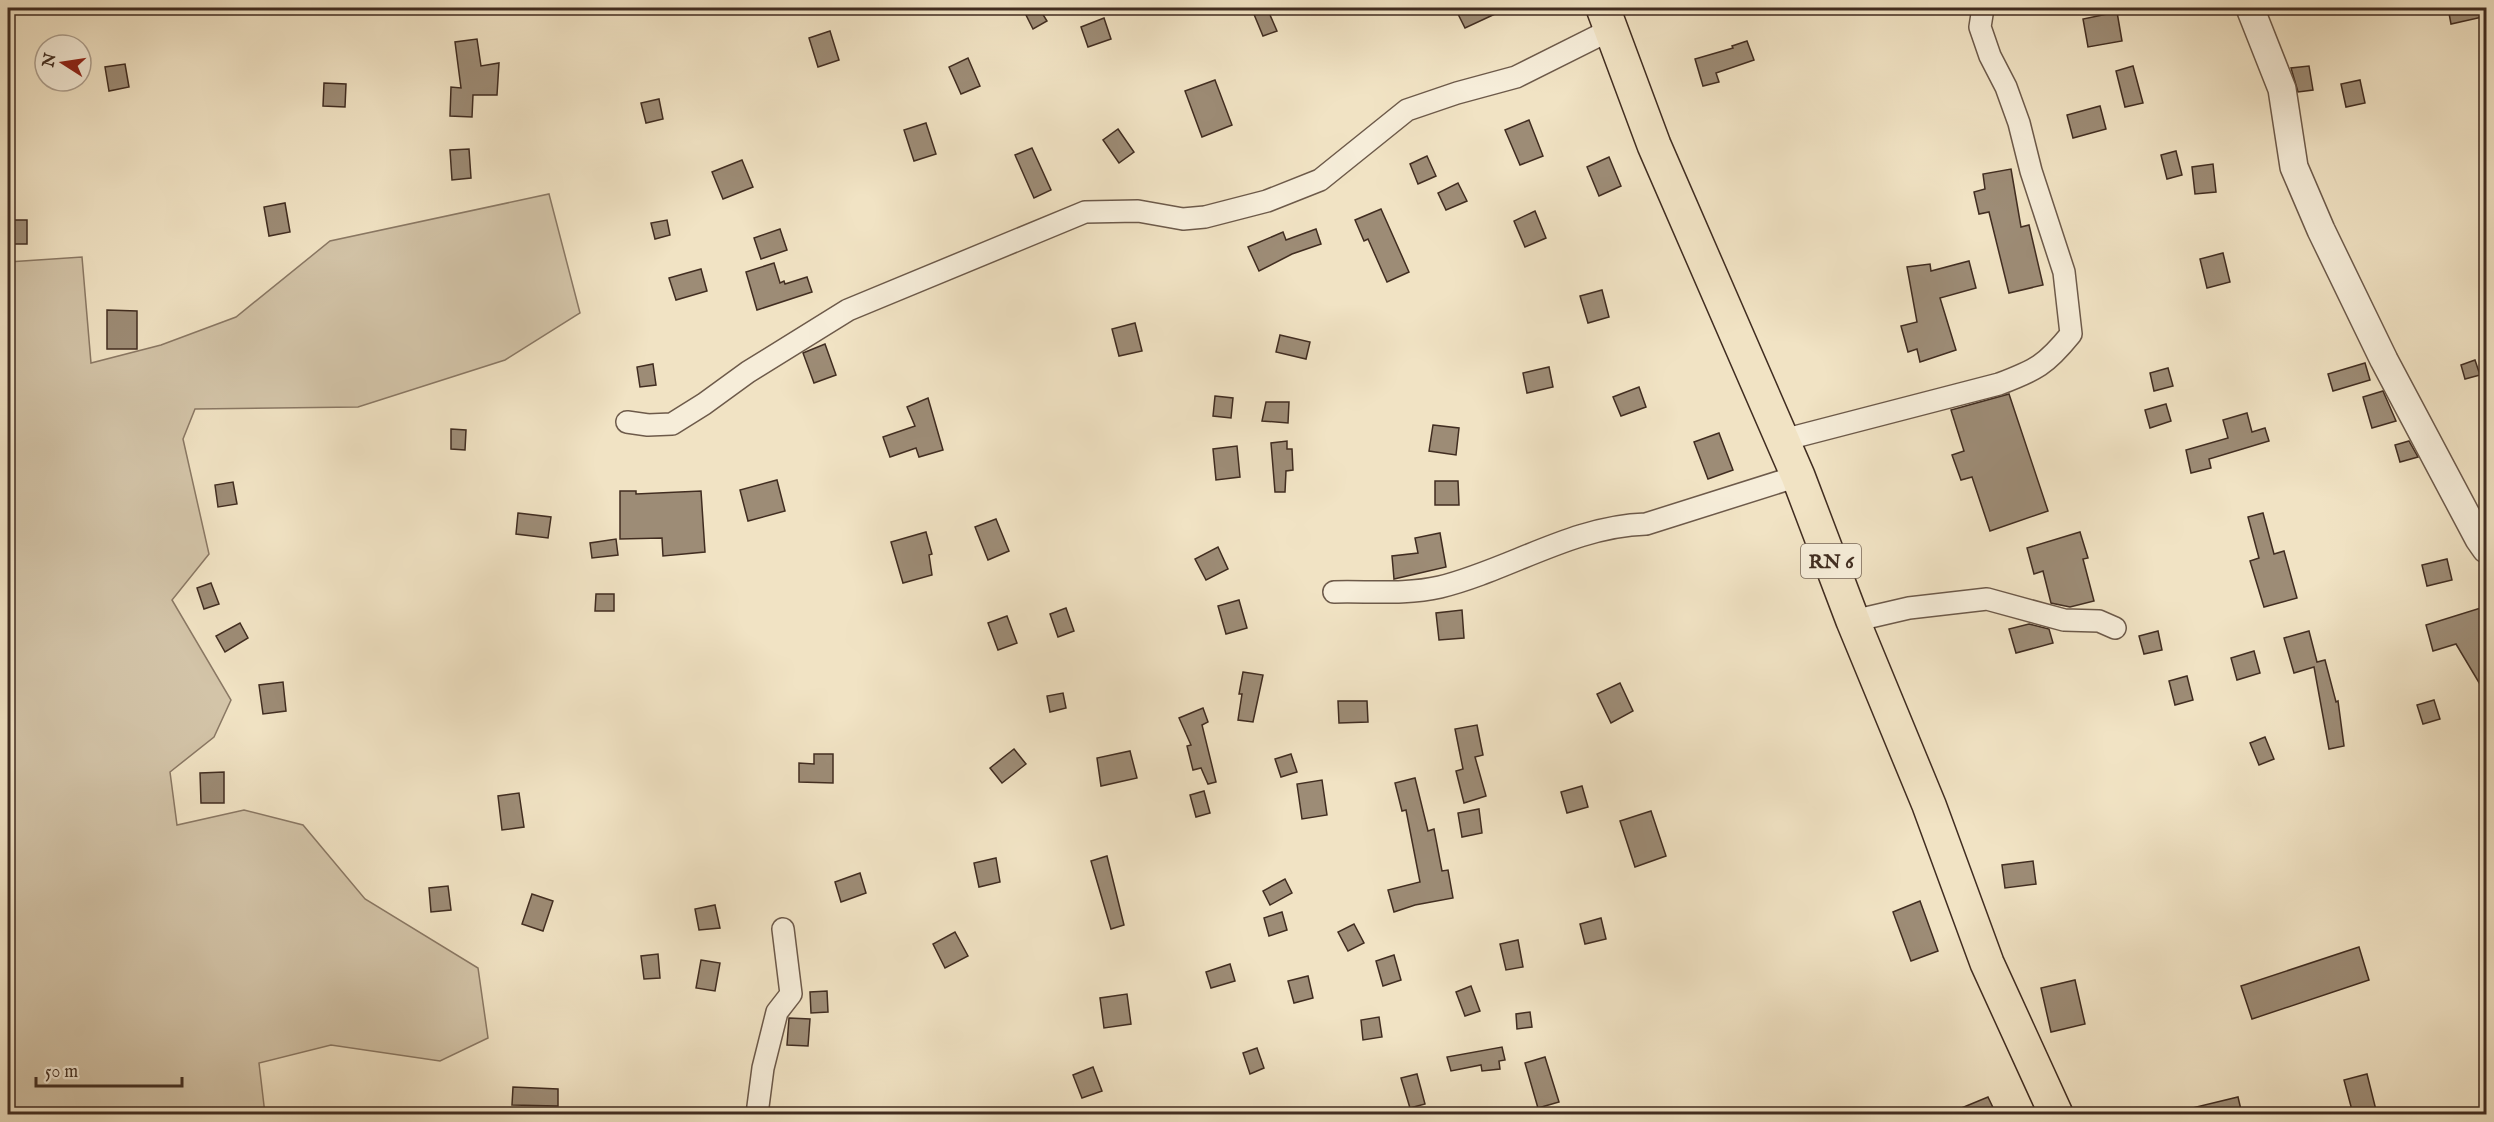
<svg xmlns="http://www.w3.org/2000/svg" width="2494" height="1122" font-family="'IM FELL English',serif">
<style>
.green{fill:#d3c4a8;stroke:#8a7864;stroke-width:1.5}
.building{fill:#9d8c76;stroke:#412d21;stroke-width:1.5}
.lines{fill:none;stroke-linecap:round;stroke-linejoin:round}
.minor-casing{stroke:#6d5a4a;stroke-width:24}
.tertiary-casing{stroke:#6d5a4a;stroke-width:30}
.primary-casing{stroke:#412d21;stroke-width:36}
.minor{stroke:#f6edd9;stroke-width:21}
.tertiary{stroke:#f6edd9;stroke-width:27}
.primary{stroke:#f1e3c4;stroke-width:33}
.labels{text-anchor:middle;stroke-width:5;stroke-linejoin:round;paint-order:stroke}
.shield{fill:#f6edd9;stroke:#776758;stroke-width:1.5}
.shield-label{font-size:20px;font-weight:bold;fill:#412d21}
</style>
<rect width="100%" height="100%" fill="#f1e3c4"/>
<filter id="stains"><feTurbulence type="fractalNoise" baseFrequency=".00333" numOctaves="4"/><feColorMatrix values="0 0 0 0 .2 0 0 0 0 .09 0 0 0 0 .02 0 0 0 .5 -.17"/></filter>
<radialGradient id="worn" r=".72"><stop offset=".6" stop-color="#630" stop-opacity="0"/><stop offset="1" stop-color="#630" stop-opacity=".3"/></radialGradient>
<path class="green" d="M549 194 580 313 505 360 358 407 195 409 183 439 209 554 172 600 231 700 214 737 170 772 177 825 244 810 303 825 365 899 478 968 488 1038 440 1061 331 1045 259 1063 265 1114H8V262L82 257 91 363 161 345 236 317 330 241Z"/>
<g class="building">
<path d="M1035 8H1039L1047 21 1033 29 1025 13Z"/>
<path d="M1264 8H1267L1277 31 1263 36 1253 12Z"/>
<path d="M1455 8H1508L1465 28Z"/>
<path d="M2448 8H2487V16L2451 24Z"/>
<path d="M2117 12 2122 41 2088 47 2083 19Z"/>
<path d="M1104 18 1111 39 1088 47 1081 27Z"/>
<path d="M830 31 839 60 818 67 809 38Z"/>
<path d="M477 39 481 66 499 63 497 95H473L472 117 450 116 451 87 461 88 455 42Z"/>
<path d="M1747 41 1754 60 1716 73 1719 82 1703 86 1695 59 1733 48 1732 46Z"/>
<path d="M968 58 980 86 961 94 949 67Z"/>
<path d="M125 64 129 87 109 91 105 67Z"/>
<path d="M2133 66 2143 103 2125 107 2116 71Z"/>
<path d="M2309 66 2313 90 2298 92 2291 68Z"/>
<path d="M1215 80 1232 125 1202 137 1185 91Z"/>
<path d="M2360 80 2365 103 2346 107 2341 84Z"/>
<path d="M324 83 346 84 345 107 323 106Z"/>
<path d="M659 99 663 119 646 123 641 103Z"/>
<path d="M2100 106 2106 129 2073 138 2067 115Z"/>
<path d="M1529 120 1543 156 1520 165 1505 130Z"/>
<path d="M926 123 936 154 914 161 904 130Z"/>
<path d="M1118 129 1134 152 1119 163 1103 140Z"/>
<path d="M1032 148 1051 190 1034 198 1015 155Z"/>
<path d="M469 149 471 178 452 180 450 150Z"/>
<path d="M2176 151 2182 175 2167 179 2161 155Z"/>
<path d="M1427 156 1436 176 1418 184 1410 164Z"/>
<path d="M1609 157 1621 186 1599 196 1587 167Z"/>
<path d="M742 160 753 187 723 199 712 172Z"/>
<path d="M2213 164 2216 192 2195 194 2192 167Z"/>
<path d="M2011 169 2021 227 2029 225 2043 285 2009 293 1989 212 1979 214 1974 192 1985 189 1983 174Z"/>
<path d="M1458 183 1467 201 1446 210 1438 193Z"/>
<path d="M285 203 290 232 269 236 264 207Z"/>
<path d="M1381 209 1409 272 1387 282 1368 239 1364 241 1355 220Z"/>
<path d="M1535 211 1546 238 1525 247 1514 221Z"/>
<rect x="8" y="220" width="19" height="24"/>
<path d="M667 220 670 235 655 239 651 223Z"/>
<path d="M780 229 787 250 761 259 754 238Z"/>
<path d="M1316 229 1321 244 1292 254 1259 271 1248 247 1283 232 1286 240Z"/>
<path d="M2223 253 2230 282 2207 288 2200 259Z"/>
<path d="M1969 261 1976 288 1940 298 1956 350 1920 362 1917 349 1908 352 1901 326 1917 322 1907 267 1930 264 1931 271Z"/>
<path d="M774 263 780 283 784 281 785 284 807 277 812 292 757 310 746 272Z"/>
<path d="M701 269 707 291 676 300 669 278Z"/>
<path d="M1602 290 1609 317 1588 323 1580 296Z"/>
<path d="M107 310 137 311V349H107Z"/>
<path d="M1135 323 1142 351 1119 356 1112 329Z"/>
<path d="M1280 335 1310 342 1306 359 1276 352Z"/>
<path d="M825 344 836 375 814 383 803 353Z"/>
<path d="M2475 360 2480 375 2465 379 2461 365Z"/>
<path d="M2365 363 2370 380 2333 391 2328 374Z"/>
<path d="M653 364 656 385 640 387 637 367Z"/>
<path d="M1549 367 1553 387 1527 393 1523 373Z"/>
<path d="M2168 368 2173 386 2154 391 2150 373Z"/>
<path d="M1639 387 1646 407 1621 416 1613 397Z"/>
<path d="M2383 391 2396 421 2372 428 2363 397Z"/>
<path d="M2009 394 2048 511 1990 531 1972 477 1961 480 1952 455 1964 451 1951 410Z"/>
<path d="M1215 396 1233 398 1231 418 1213 416Z"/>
<path d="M928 398 943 450 919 457 916 448 890 457 883 437 915 426 907 407Z"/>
<path d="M1266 402H1289L1288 423 1262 421Z"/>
<path d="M2166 404 2171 421 2150 428 2145 410Z"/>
<path d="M2247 413 2252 432 2265 428 2269 441 2209 459 2211 468 2191 473 2186 450 2228 438 2223 420Z"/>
<path d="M1433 425 1459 428 1456 455 1429 451Z"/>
<path d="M451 429 466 430 465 450 451 449Z"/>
<path d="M1719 433 1733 470 1708 479 1694 442Z"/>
<path d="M1287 441V449H1292L1293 470 1286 471 1285 492H1275L1271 443Z"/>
<path d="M2409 441 2418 457 2400 462 2395 445Z"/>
<path d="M1237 446 1240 477 1216 480 1213 449Z"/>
<path d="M777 480 785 511 748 521 740 490Z"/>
<path d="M1435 481H1458L1459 505H1435Z"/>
<path d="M233 482 237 504 218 507 215 485Z"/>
<path d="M620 491H636V494L701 491 705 552 663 556 662 538 620 539Z"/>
<path d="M518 513 551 517 548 538 516 534Z"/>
<path d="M2263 513 2274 554 2284 551 2297 598 2264 607 2250 561 2259 558 2248 517Z"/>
<path d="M996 519 1009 551 988 560 975 527Z"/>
<path d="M926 532 932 554 929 555 932 575 903 583 891 542Z"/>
<path d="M2080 532 2088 558 2083 559 2094 601 2070 607 2051 603 2043 571 2034 574 2027 548Z"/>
<path d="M1440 533 1446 567 1394 579 1392 556 1418 553 1415 538Z"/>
<path d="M616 539 618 555 592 558 590 543Z"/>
<path d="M1218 547 1228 569 1206 580 1195 559Z"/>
<path d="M2447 559 2452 580 2427 586 2422 565Z"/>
<path d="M211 583 219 604 204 609 197 588Z"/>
<path d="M596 594H614V611H595Z"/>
<path d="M1239 600 1247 628 1226 634 1218 606Z"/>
<path d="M2487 606V696L2456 644 2433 651 2426 625Z"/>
<path d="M1066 608 1074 631 1058 637 1050 614Z"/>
<path d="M1462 610 1464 638 1439 640 1436 613Z"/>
<path d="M1007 616 1017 643 998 650 988 623Z"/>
<path d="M240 623 248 638 225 652 216 636Z"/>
<path d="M2029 624 2049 629 2053 643 2016 653 2009 629Z"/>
<path d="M2158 631 2162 650 2144 654 2139 636Z"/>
<path d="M2309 631 2317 662 2325 660 2336 702 2338 701 2344 746 2329 749 2314 667 2294 673 2284 638Z"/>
<path d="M2254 651 2260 673 2237 680 2231 658Z"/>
<path d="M1243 672 1263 675 1253 722 1238 720 1242 694H1239Z"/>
<path d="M2187 676 2193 700 2175 705 2169 681Z"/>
<path d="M283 682 286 711 263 714 259 685Z"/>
<path d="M1620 683 1633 711 1611 723 1597 694Z"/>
<path d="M1063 693 1066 708 1050 712 1047 696Z"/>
<path d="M2434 700 2440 719 2423 724 2417 705Z"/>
<path d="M1338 701H1367L1368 722 1339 723Z"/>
<path d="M1203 708 1208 722 1202 725 1216 782 1208 784 1201 768 1193 770 1187 746 1191 745 1179 718Z"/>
<path d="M1477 725 1483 755 1475 757 1486 796 1464 803 1456 771 1463 769 1455 729Z"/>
<path d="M2265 737 2274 759 2259 765 2250 743Z"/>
<path d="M1014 749 1026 764 1002 783 990 768Z"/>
<path d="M1130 751 1137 778 1101 786 1097 758Z"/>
<path d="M814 754H833V783L799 782V763L814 764Z"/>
<path d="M1291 754 1297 772 1281 777 1275 759Z"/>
<path d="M224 772V803H201L200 773Z"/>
<path d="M1415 778 1428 831 1434 829 1442 871 1448 870 1453 898 1415 905 1394 912 1388 890 1420 882 1406 810 1402 811 1395 783Z"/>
<path d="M1322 780 1327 815 1302 819 1297 784Z"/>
<path d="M1582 786 1588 807 1567 813 1561 792Z"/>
<path d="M1204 791 1210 813 1196 817 1190 795Z"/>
<path d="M519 793 524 827 502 830 498 796Z"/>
<path d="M1479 809 1482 833 1462 837 1458 813Z"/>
<path d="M1651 811 1666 856 1635 867 1620 821Z"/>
<path d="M1107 856 1124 925 1111 929 1091 861Z"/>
<path d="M996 858 1000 882 979 887 974 863Z"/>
<path d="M2033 861 2036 884 2005 888 2002 865Z"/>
<path d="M860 873 866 893 841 902 835 882Z"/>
<path d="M1285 879 1292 893 1270 905 1263 891Z"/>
<path d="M448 886 451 910 431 912 429 888Z"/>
<path d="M532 894 553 901 543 931 522 924Z"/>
<path d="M1920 901 1938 951 1911 961 1893 912Z"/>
<path d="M715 905 720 928 699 930 695 909Z"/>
<path d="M1282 912 1287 930 1269 936 1264 918Z"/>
<path d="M1601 918 1606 939 1585 944 1580 924Z"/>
<path d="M1354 924 1364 943 1348 951 1338 932Z"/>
<path d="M955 932 968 956 945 968 933 944Z"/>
<path d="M1518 940 1523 967 1506 970 1500 944Z"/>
<path d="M2359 947 2369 980 2252 1019 2241 986Z"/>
<path d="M658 954 660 978 644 979 641 956Z"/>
<path d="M1394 955 1401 980 1383 986 1376 961Z"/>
<path d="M701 960 720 963 715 991 696 988Z"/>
<path d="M1230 964 1235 981 1211 988 1206 972Z"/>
<path d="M1308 976 1313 998 1294 1003 1288 981Z"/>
<path d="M2075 980 2085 1024 2051 1032 2041 988Z"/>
<path d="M1471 986 1480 1011 1465 1016 1456 992Z"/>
<path d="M827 991 828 1012 811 1013 810 992Z"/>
<path d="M1127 994 1131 1024 1104 1028 1100 998Z"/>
<path d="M1530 1012 1532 1027 1517 1029 1516 1014Z"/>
<path d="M1379 1017 1382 1037 1363 1040 1361 1020Z"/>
<path d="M789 1018 810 1019 808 1046 787 1045Z"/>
<path d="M1502 1047 1505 1060 1499 1061 1500 1069 1482 1071 1481 1065 1451 1071 1447 1057Z"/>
<path d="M1257 1048 1264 1068 1250 1074 1243 1053Z"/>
<path d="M1545 1057 1559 1102 1538 1108 1525 1063Z"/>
<path d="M1093 1067 1102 1091 1082 1098 1073 1075Z"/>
<path d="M1417 1074 1425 1104 1410 1108 1401 1078Z"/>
<path d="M2367 1074 2377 1114H2353L2344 1080Z"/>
<path d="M513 1087 558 1089V1106L512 1105Z"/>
<path d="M1988 1097 1996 1114H1947Z"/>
<path d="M2238 1097 2242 1114H2192V1108Z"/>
</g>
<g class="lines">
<g class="minor-casing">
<g id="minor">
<path d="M627 422 648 425 672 424 704 404 748 372 848 310 1085 212 1138 211 1183 219 1205 217 1267 201 1320 180 1407 110 1457 93 1516 77 1612 29"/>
<path d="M1783 440 1999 384C2036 370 2046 365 2071 334L2064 272 2031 171 2019 123 2006 87 1990 56 1980 27 1983 8"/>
<path d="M1334 592C1368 591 1406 595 1440 587 1509 570 1573 526 1646 524L1798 476"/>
<path d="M1853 621 1909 608 1987 599 2064 620 2099 621 2115 628"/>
<path d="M757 1114 763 1068 777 1012 791 994 783 929"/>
</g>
</g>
<g class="tertiary-casing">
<path id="tertiary" d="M2250 8 2282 89 2294 167 2321 230 2384 360 2479 539 2486 549"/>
</g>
<g class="primary-casing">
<path id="primary" d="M1603 8 1654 145 1798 476 1853 621 1929 805 1987 963 2056 1114"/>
</g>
<use href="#minor" class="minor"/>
<use href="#tertiary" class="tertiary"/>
<use href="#primary" class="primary"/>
</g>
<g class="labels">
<rect class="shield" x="1801" y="544" width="60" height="34" rx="4.5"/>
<g class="shield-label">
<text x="1831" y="568">RN 6</text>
</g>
</g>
<rect width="2494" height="1122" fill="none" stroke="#f1e3c4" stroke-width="30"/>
<rect x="9" y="9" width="2476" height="1104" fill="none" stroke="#412d21" stroke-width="3"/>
<rect x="15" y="15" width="2464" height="1092" fill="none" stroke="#412d21" stroke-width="1.5"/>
<g transform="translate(63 63) rotate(282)"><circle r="28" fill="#f6edd9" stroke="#aea08f" stroke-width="1.5"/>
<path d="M0-4.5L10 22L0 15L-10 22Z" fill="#8f2418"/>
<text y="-9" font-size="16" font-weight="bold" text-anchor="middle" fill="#412d21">N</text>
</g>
<path d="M36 1077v9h146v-9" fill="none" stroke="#412d21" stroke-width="3"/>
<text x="45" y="1077" font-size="18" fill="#412d21" stroke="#f6edd9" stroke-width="4.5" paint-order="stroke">50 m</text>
<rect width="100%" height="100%" filter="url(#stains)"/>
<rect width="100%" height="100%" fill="url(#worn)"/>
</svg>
